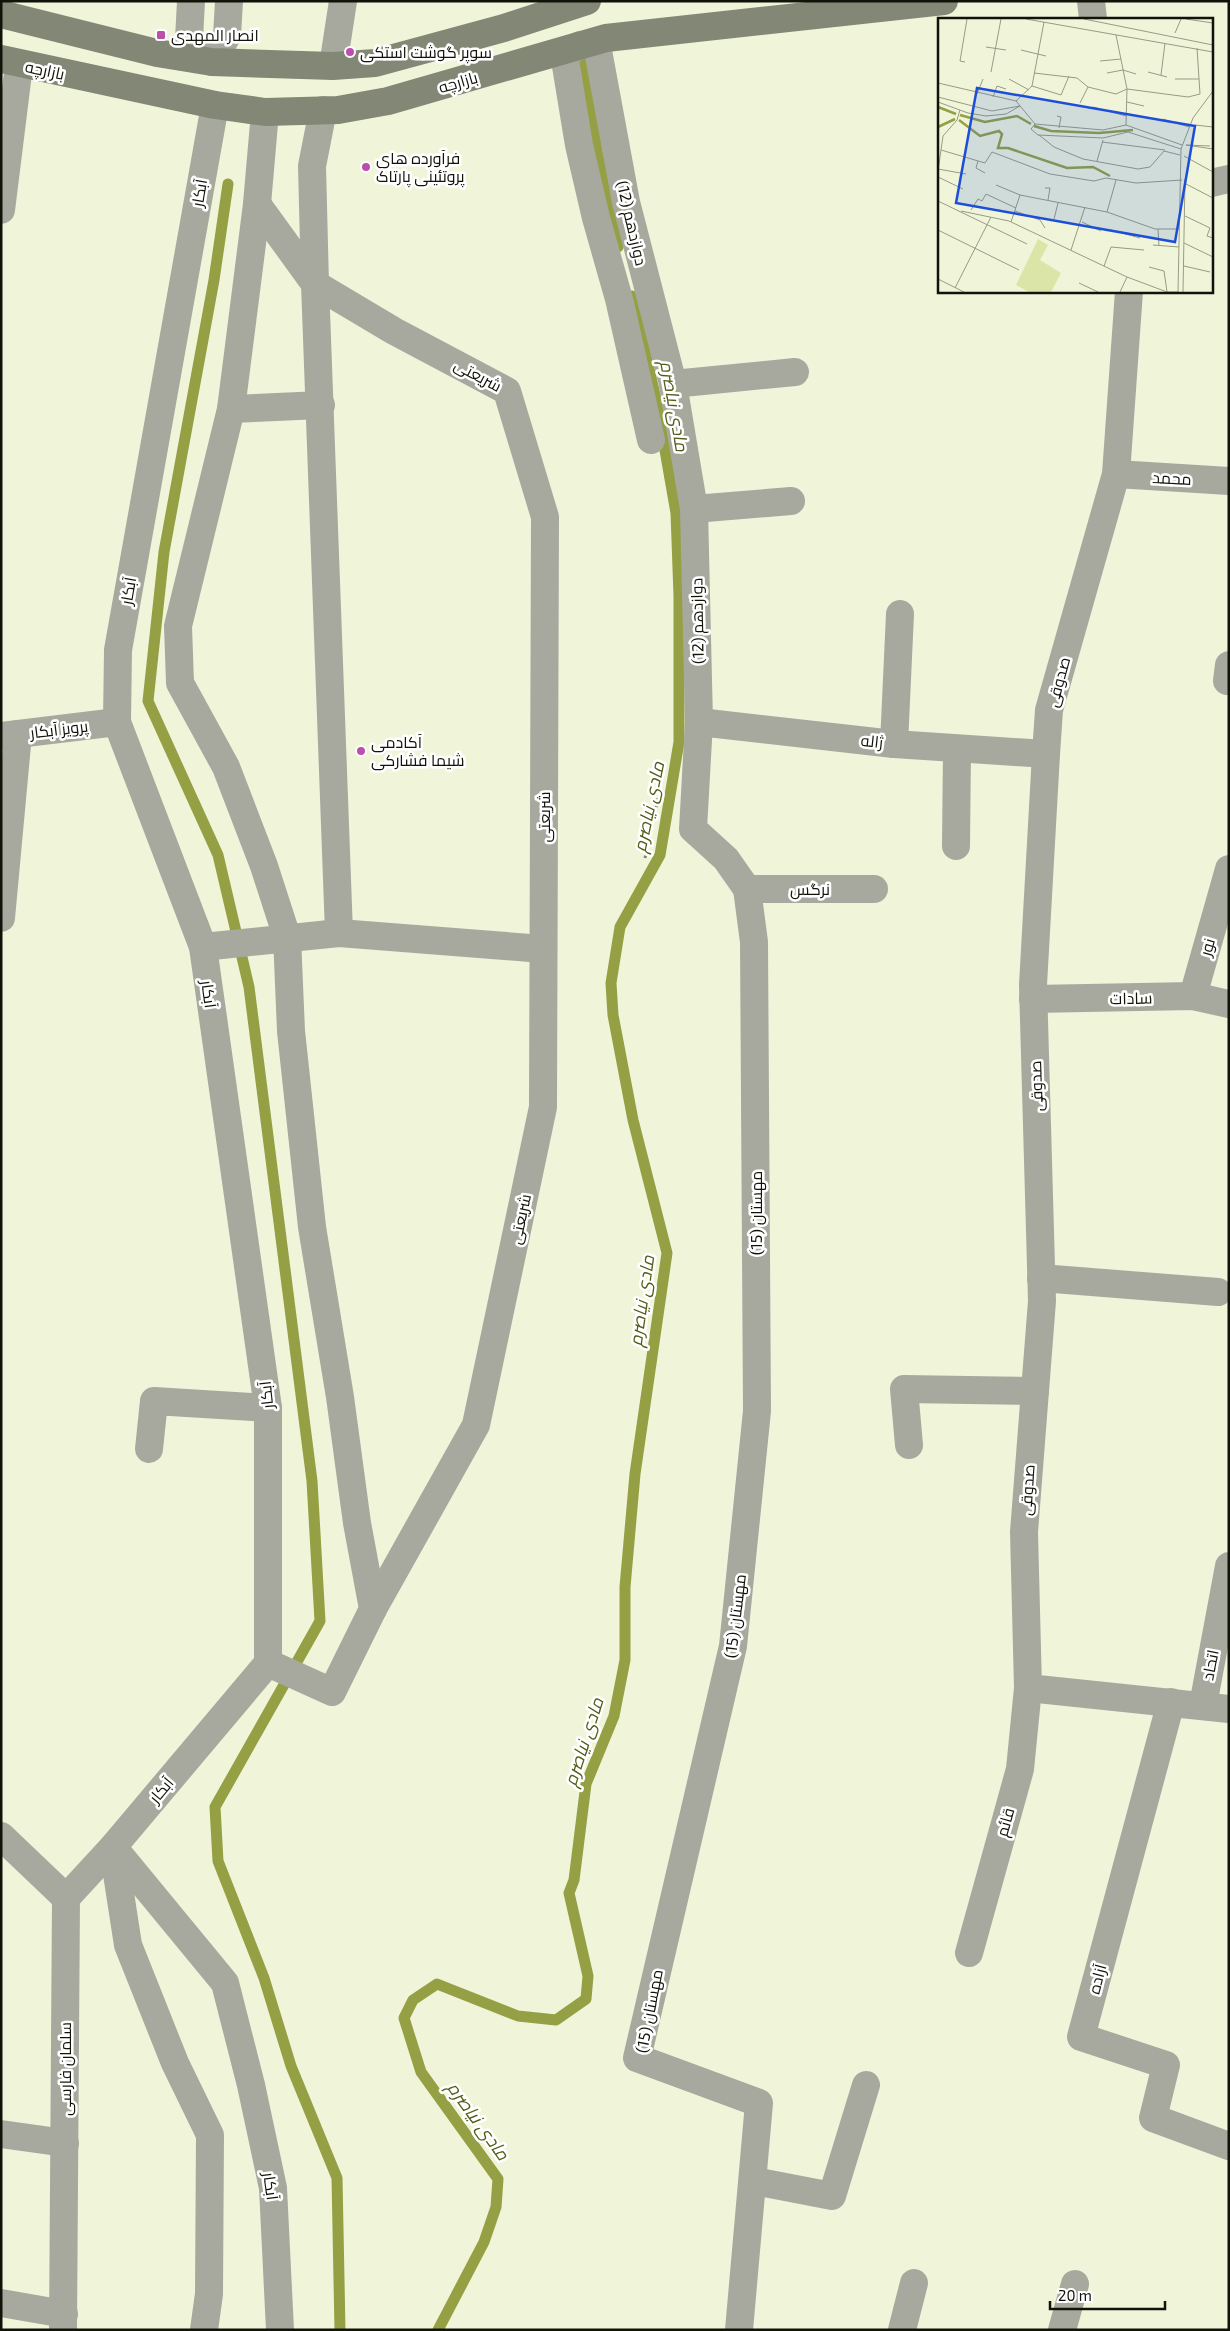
<svg xmlns="http://www.w3.org/2000/svg" width="1230" height="2331" font-family="'Exo 2',Cairo,sans-serif">
<style>
.lines{fill:none;stroke-linecap:round;stroke-linejoin:round}
.stream{stroke:#94a043;stroke-width:11}
.path{stroke:#818472;stroke-width:3;stroke-dasharray:2.5 4;stroke-linecap:butt}
.minor{stroke:#a7a99e;stroke-width:28}
.secondary{stroke:#838776;stroke-width:28}
.poi-dot{fill:#bc4eac;stroke:#fff;stroke-width:2}
.labels{text-anchor:middle;stroke-width:5;stroke-linejoin:round;paint-order:stroke}
.poi-label{font-size:16px;fill:#111309;stroke:#fff;text-anchor:start}
.street-label{font-size:16px;fill:#111309;stroke:#fff}
.water-label{font-size:18px;font-style:italic;fill:#545c18;stroke:#fff}
.inset-river{fill:none;stroke:#94a043;stroke-width:2.5}
.inset-road{fill:none;stroke:#979b86;stroke-width:1}
.view{fill:#1d4ed8;fill-opacity:0.15;stroke:#1d4ed8;stroke-width:2.5}
.inset-edge{fill:none;stroke:#111309;stroke-width:2.5}
</style>
<rect width="100%" height="100%" fill="#f0f5da"/>
<g class="lines">
<g class="stream">
<path d="M583 60 598 156 618 247"/>
<path d="M228 184 214 280 164 552 148 701 218 855 249 987 312 1481 320 1621 215 1807 218 1861 264 1978 291 2066 337 2178 340 2330"/>
<path d="M438 2330 484 2242 496 2207 498 2179 421 2072 404 2018 413 2000 437 1984 518 2016 556 2020 586 1999 588 1976 569 1893 574 1880 586 1784 614 1716 625 1660V1587L635 1474 667 1253 633 1120 613 1015 611 983 620 927 660 855 679 742V596L676 513 656 399 632 296"/>
</g>
<path class="path" d="M645 858 658 798"/>
<g class="minor">
<path d="M191 1 189 39 212 62 227 36 229 1"/>
<path d="M1091 1 1093 19"/>
<path d="M333 66 343 1"/>
<path d="M323 110 312 166 315 284 394 331 507 391 545 517 543 1107 476 1425 373 1609"/>
<path d="M265 112 257 204 231 409 178 626 180 683 226 767 264 866 287 937 291 1031 312 1227 340 1397 357 1523 373 1609 332 1692 268 1663"/>
<path d="M1211 183 1229 179"/>
<path d="M257 204 315 284 339 933"/>
<path d="M1 210 19 65"/>
<path d="M1129 291 1116 474 1049 710 1046 754 1033 985 1042 1301 1024 1532 1028 1688 1229 1709"/>
<path d="M673 384 795 372"/>
<path d="M231 409 321 405"/>
<path d="M651 440 619 299 596 218 579 145 564 54 580 45H597L626 202 673 384 694 509 699 722 693 829 726 859 747 889 754 942 757 1411 733 1646 637 2058 759 2103 739 2330"/>
<path d="M1116 474 1229 481"/>
<path d="M694 509 791 501"/>
<path d="M1227 681 1229 665"/>
<path d="M699 722 894 744 1046 754"/>
<path d="M1 736 117 722"/>
<path d="M894 744 900 614"/>
<path d="M956 846 957 749"/>
<path d="M747 889H874"/>
<path d="M1 918 18 734"/>
<path d="M203 947 339 933 543 949"/>
<path d="M1193 996 1229 869"/>
<path d="M1033 999 1193 996 1229 1004"/>
<path d="M1041 1278 1218 1292"/>
<path d="M909 1445 904 1389 1035 1391"/>
<path d="M149 1449 154 1401 268 1408"/>
<path d="M1171 1702 1081 2037 1166 2065 1153 2118 1229 2146"/>
<path d="M1203 1705 1229 1566"/>
<path d="M1 1836 66 1898 63 2330"/>
<path d="M113 1847 225 1983 251 2085 273 2188 280 2330"/>
<path d="M113 1848 128 1945 175 2063 210 2135 209 2294 204 2330"/>
<path d="M66 1898 113 1847 268 1663V1408L203 947 117 722 118 650 215 105"/>
<path d="M969 1953 1020 1769 1028 1688"/>
<path d="M1 2134 65 2143"/>
<path d="M754 2181 832 2196 866 2085"/>
<path d="M1 2303 64 2314"/>
<path d="M902 2330 914 2283"/>
<path d="M1062 2330 1075 2284"/>
</g>
<g class="secondary">
<path d="M1 14 157 53 212 62 333 66 375 63 504 28 587 1"/>
<path d="M1 59 215 105 265 112 338 110 388 101 606 38 944 1"/>
</g>
</g>
<g class="poi-dot">
<rect x="156" y="30" width="10" height="10" rx="2.5"/>
<circle cx="350" cy="52" r="5"/>
<circle cx="366" cy="167" r="5"/>
<circle cx="361" cy="751" r="5"/>
</g>
<g class="labels">
<g class="poi-label">
<text x="171" y="41">انصار المهدی</text>
<text x="360" y="58">سوپر گوشت استکی</text>
<text x="376" y="164">فرآورده های<tspan x="376" dy="18">پروتئینی پارتاک</tspan></text>
<text x="371" y="748">آکادمی<tspan x="371" dy="18">شیما فشارکی</tspan></text>
</g>
<g class="street-label">
<text transform="translate(45 70) rotate(12)" y="6">بازارچه</text>
<text transform="translate(458 82) rotate(-16)" y="6">بازارچه</text>
<text transform="translate(199 193) rotate(-80)" y="6">آبکار</text>
<text transform="translate(632 223) rotate(77)" y="6">دوازدهم (12)</text>
<text transform="translate(478 375) rotate(28)" y="6">شریعتی</text>
<text transform="translate(1172 478) rotate(3)" y="6">محمد</text>
<text transform="translate(128 591) rotate(-80)" y="6">آبکار</text>
<text transform="translate(697 621) rotate(-91)" y="6">دوازدهم (12)</text>
<text transform="translate(1058 682) rotate(-75)" y="6">صدوقی</text>
<text transform="translate(59 729) rotate(-7)" y="6">پرویز آبکار</text>
<text transform="translate(872 741) rotate(6)" y="6">ژاله</text>
<text transform="translate(544 817) rotate(-90)" y="6">شریعتی</text>
<text x="810" y="895">نرگس</text>
<text transform="translate(1207 947) rotate(-74)" y="6">نور</text>
<text transform="translate(209 994) rotate(82)" y="6">آبکار</text>
<text transform="translate(1131 998) rotate(-1)" y="6">سادات</text>
<text transform="translate(1036 1086) rotate(-92)" y="6">صدوقی</text>
<text transform="translate(756 1213) rotate(-90)" y="6">مهستان (15)</text>
<text transform="translate(520 1219) rotate(-78)" y="6">شریعتی</text>
<text transform="translate(266 1395) rotate(-96)" y="6">آبکار</text>
<text transform="translate(1027 1490) rotate(-86)" y="6">صدوقی</text>
<text transform="translate(735 1616) rotate(-83)" y="6">مهستان (15)</text>
<text transform="translate(1210 1665) rotate(-79)" y="6">اتحاد</text>
<text transform="translate(161 1790) rotate(-50)" y="6">آبکار</text>
<text transform="translate(1005 1822) rotate(-74)" y="6">قائم</text>
<text transform="translate(1097 1979) rotate(-75)" y="6">آزاده</text>
<text transform="translate(649 2011) rotate(-79)" y="6">مهستان (15)</text>
<text transform="translate(65 2069) rotate(-90)" y="6">سلمان فارسی</text>
<text transform="translate(271 2186) rotate(82)" y="6">آبکار</text>
</g>
<g class="water-label">
<text transform="translate(674 406) rotate(80)" y="6">مادی نیاصرم</text>
<text transform="translate(649 807) rotate(-78)" y="6">مادی نیاصرم</text>
<text transform="translate(642 1301) rotate(-82)" y="6">مادی نیاصرم</text>
<text transform="translate(584 1742) rotate(-72)" y="6">مادی نیاصرم</text>
<text transform="translate(478 2121) rotate(54)" y="6">مادی نیاصرم</text>
</g>
</g>
<g transform="translate(938 18)">
<rect width="275" height="275" fill="#f0f5da"/>
<path d="M100 221 110 227 102 242 123 255 113 274H91L78 267Z" fill="#dbe5a8"/>
<path class="inset-river" d="M0 89 18 96M22 97 47 104 79 98 93 106M21 102 42 118 61 113 64 116 60 130H70L129 150 155 149 172 158M96 108 113 113 161 115 195 112M0 109 17 101"/>
<path class="inset-road" d="M88 1 275 34M146 1 275 27M248 1 275 5M237 15 243 1M178 17 189 71 188 107M48 29 68 32M259 30 262 76M83 32 108 38M162 43 183 41M27 44 22 43 29 1M53 54 63 1M210 54 229 59M96 55 139 60 150 69 178 76 189 71 250 79 262 76M169 55 185 52 198 56M223 57 227 25M71 61 91 72M237 61H261M0 65 78 83 94 68 106 4M94 68 123 77 131 58M39 76 45 61M0 79 54 93 82 88M55 79 59 68 68 71M78 83 97 106 165 112 188 107 244 127M0 84 30 95 48 98 68 96 82 88M189 84 206 88M142 85 150 69M155 89 188 98M119 98 123 99 121 110M225 101 251 109M97 106 93 111 100 117 165 120 190 114 243 131M257 107 275 109M101 117 116 129 145 141 200 151 212 149 226 133 242 137M5 118 19 102 22 92M164 124 227 132M248 127 275 131M248 127 272 128M3 132 47 145 54 134 112 156 156 163 168 160 198 165 244 162M246 138 275 154M40 143 38 150 47 155M159 143 165 122M0 151 28 156M0 153 5 118M0 159 25 171M248 166 275 180M58 167 82 177M107 170H112L110 182M0 183 89 226M33 192 40 181 44 183 48 176 78 190M23 193 71 203 189 259 229 274H240M77 193 102 202 107 210M169 194 178 162M247 198 272 210 269 218 275 220M116 201 120 185M73 204 82 177 169 194 217 211H241M144 204 163 213M220 211 221 228M0 212 81 252M173 212 202 220M246 225 275 239M215 227 241 229M133 232 147 189M166 248 173 229 206 232M246 248 272 254M211 249 226 253 229 274M0 261 26 274M141 265 160 274M17 270 53 199M182 274 189 259M240 274 243 131 255 100 275 73M245 274 247 161"/>
<path class="view" d="M39 70 257 108 237 224 18 185Z"/>
<rect width="275" height="275" class="inset-edge"/>
</g>
<rect width="1230" height="2331" fill="none" stroke="#111309" stroke-width="5"/>
<path d="M1050 2301v8h115v-8" fill="none" stroke="#111309" stroke-width="2.5"/>
<text x="1058" y="2301" font-size="15" fill="#111309" stroke="#ffffff" stroke-width="4" paint-order="stroke">20 m</text>
</svg>
